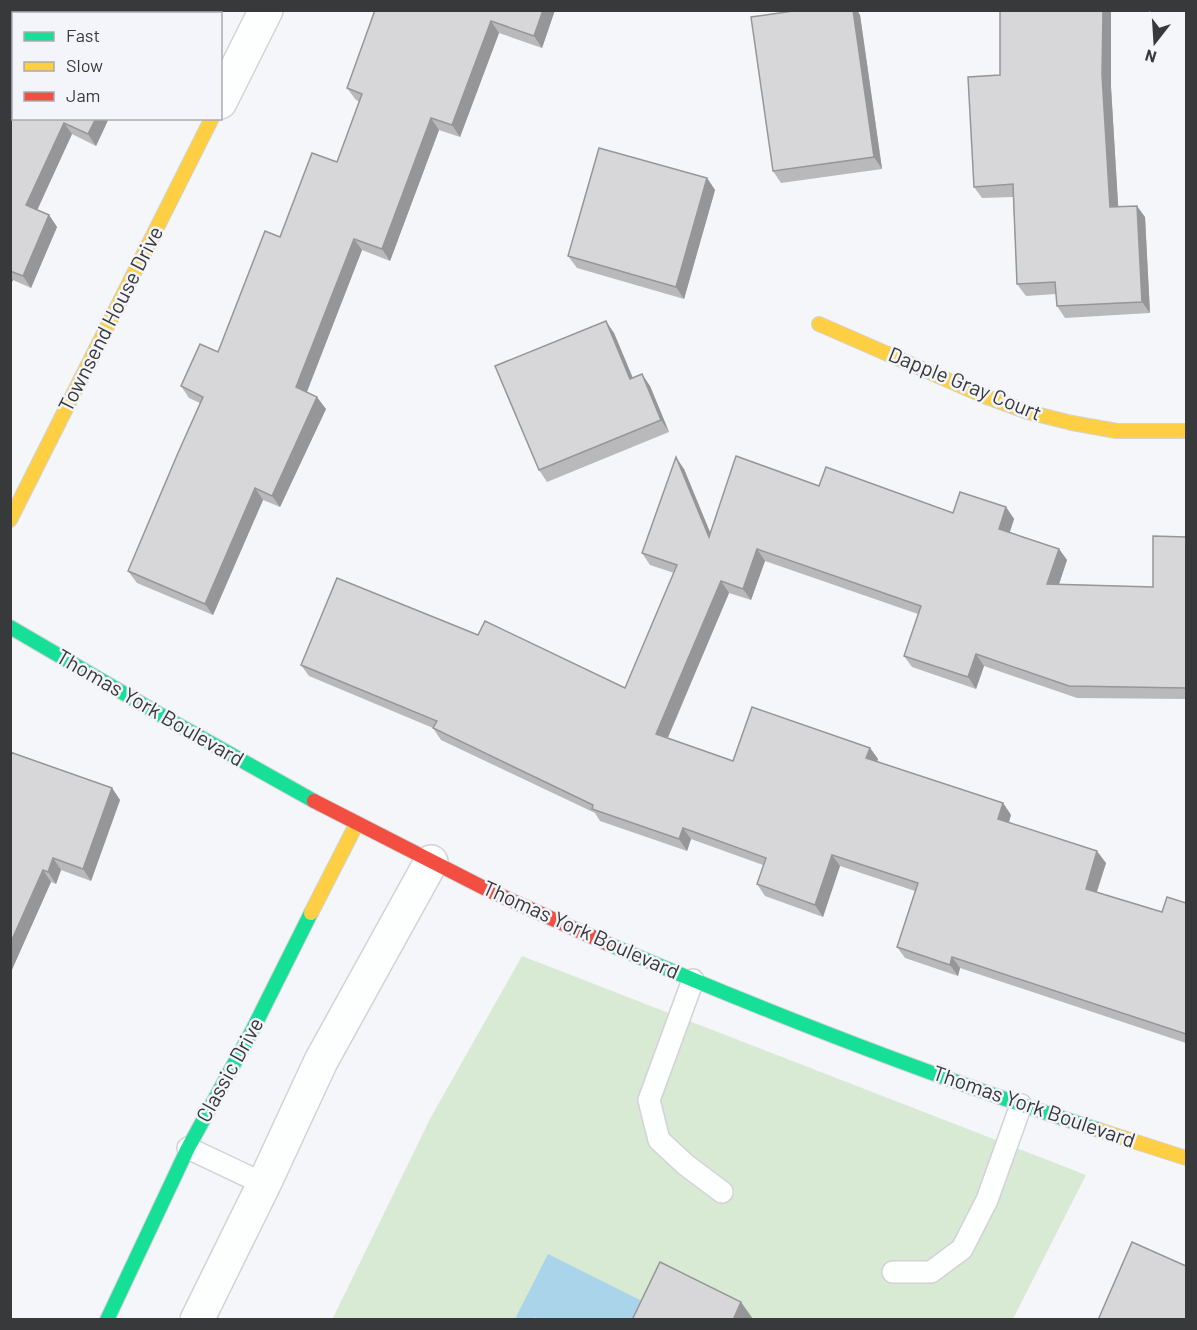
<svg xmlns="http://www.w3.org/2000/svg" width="1197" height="1330" font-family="Barlow,sans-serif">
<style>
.green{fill:#d8ead3}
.water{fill:#a9d4ea}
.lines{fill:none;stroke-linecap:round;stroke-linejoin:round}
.lane-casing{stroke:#d1d3d5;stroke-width:24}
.street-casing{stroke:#d1d3d5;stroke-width:36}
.fast-casing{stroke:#d1d3d5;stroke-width:16}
.slow-casing{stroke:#d1d3d5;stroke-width:16}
.jam-casing{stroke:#d1d3d5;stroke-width:16}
.lane{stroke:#fdfefe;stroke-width:21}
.street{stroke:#fdfefe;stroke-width:33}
.fast{stroke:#16e098;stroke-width:14}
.slow{stroke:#ffcf43;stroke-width:14}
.jam{stroke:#f24e42;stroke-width:14}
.wall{fill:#b9b9bb}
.shaded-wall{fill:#969698}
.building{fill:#d7d7d9;stroke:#969698;stroke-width:1.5}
.labels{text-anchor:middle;stroke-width:5;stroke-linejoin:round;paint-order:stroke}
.street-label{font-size:21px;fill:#38393b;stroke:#f3f5fa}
</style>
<rect width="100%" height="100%" fill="#f4f6f9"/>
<path class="green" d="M522 956 1086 1175 1013 1319 332 1320 431 1117Z"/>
<path class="water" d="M548 1254 646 1303 637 1319 539 1320 535 1317 533 1319 521 1320 516 1317Z"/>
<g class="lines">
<g class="lane-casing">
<g id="lane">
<path d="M693 980 649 1100 659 1140 686 1165 722 1192"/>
<path d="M188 1148 264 1184"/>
<path d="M893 1272H931L962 1249 987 1200 1021 1105"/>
</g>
</g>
<g class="street-casing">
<g id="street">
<path d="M220 102 266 10"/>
<path d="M197 1320 264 1184 321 1061 431 862"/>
</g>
</g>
<g class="fast-casing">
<g id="fast">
<path d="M10 627 166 718 314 801"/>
<path d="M606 943C767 1012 931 1077 1099 1130"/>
<path d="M107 1320 188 1148 253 1029 311 913"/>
</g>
</g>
<g class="slow-casing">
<g id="slow">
<path d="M819 324 984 396 1028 412 1072 423 1117 431H1186"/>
<path d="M10 520 212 118"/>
<path d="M311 913 357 823"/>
<path d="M1099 1130 1186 1158"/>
</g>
</g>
<g class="jam-casing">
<path id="jam" d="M314 801 486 889 606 943"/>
</g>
<use href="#lane" class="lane"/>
<use href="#street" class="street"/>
<use href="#fast" class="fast"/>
<use href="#slow" class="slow"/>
<use href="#jam" class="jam"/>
</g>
<g class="wall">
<path d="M375 10H555L542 48 499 33 460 137 439 130 390 261 362 250 307 392 326 409 280 507 263 500 213 615 137 583 128 571 200 403 189 398 181 386 218 352 280 237 337 162 360 102 356 100 347 88Z"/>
<path d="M1000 10H1111V87L1118 206 1145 217 1150 313 1065 318 1057 306 1056 294 1026 296 1017 284 1013 197 982 198 974 187 1000 75Z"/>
<path d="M860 15 882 169 781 183 773 171Z"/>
<path d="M10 54 14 118H109L96 146 72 134 37 210 49 215 57 227 31 288 13 280 10 286Z"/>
<path d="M707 178 715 190 684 299 577 268 568 256Z"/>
<path d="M614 333 633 378 650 386 669 432 547 482 539 470Z"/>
<path d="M684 469 710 533 819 486 953 513 1006 507 1014 519 1010 532 1059 549 1067 560 1059 584 1153 587 1186 537V699L1077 698 984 666 976 689 912 667 904 656 918 614 765 561 751 600 729 593 668 738 733 761 870 748 878 759 877 762 1003 803 1011 815 1009 822 1106 863 1097 892 1162 912 1186 903V1043L960 968 958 976 905 958 897 947 915 891 840 866 823 917 765 896 757 884 763 865 691 839 687 851 600 821 595 813 441 740 433 728 309 676 301 665 478 635 625 688 674 573 650 565 642 553Z"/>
<path d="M10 752 112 788 120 800 91 881 61 870 56 884 51 882 10 974Z"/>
</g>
<g class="shaded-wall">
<path d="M133 10H145L144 14H131Z"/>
<path d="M543 10H555L542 48 534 36Z"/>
<path d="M853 10H857L860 15 882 169 874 157Z"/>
<path d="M1103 10H1111V87L1119 219 1110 207 1102 75Z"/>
<path d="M491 21 499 33 460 137 452 125Z"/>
<path d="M96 118H109L96 146 88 134Z"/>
<path d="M431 118 439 130 390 261 382 249Z"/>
<path d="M64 123 72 134 34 217 26 205Z"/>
<path d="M707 178 715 190 684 299 676 287Z"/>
<path d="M1137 206 1145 217 1150 313 1142 302Z"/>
<path d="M49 215 57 227 31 288 23 276Z"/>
<path d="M354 239 362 250 304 399 296 387Z"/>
<path d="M10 276 13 280 10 286Z"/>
<path d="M606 321 614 333 638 391 630 379Z"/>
<path d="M642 374 650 386 669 432 661 420Z"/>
<path d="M317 397 326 409 280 507 272 496Z"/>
<path d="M676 457 684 469 717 549 709 537Z"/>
<path d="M255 488 263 500 213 615 205 604Z"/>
<path d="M1006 507 1014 519 1007 540 999 529Z"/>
<path d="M757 549 765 561 751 600 743 589Z"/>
<path d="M1059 549 1067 560 1055 596 1047 584Z"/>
<path d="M721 581 729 593 664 746 656 734Z"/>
<path d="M976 654 984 666 976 689 968 677Z"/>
<path d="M870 748 878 759 874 770 866 758Z"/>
<path d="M112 788 120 800 91 881 83 869Z"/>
<path d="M1003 803 1011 815 1006 831 998 819Z"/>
<path d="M683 828 691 839 687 851 679 839Z"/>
<path d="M1097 851 1106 863 1094 900 1086 889Z"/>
<path d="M832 855 840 866 823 917 815 905Z"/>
<path d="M53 858 61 870 56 884 48 872Z"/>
<path d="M43 870 51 882 10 974V944Z"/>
<path d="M952 957 960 968 958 976 950 965Z"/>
<path d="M741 1302 753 1319V1320H733Z"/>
</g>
<g class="building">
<path d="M52 10H133L131 14H51Z"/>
<path d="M375 10H543L534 36 491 21 452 125 431 118 382 249 354 239 296 387 317 397 272 496 255 488 205 604 128 571 178 453 203 397 181 386 200 344 218 352 265 231 280 237 312 153 337 162 362 94 347 88Z"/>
<path d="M800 10H853L874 157 773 171 751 17Z"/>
<path d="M1000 10H1103L1102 75 1110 207 1137 206 1142 302 1057 306 1055 282 1017 284 1013 184 974 187 968 77 1000 75Z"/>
<path d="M10 54 14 55V118H96L88 134 64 123 26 205 49 215 23 276 10 271Z"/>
<path d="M599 148 707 178 676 287 568 256Z"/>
<path d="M606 321 630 379 642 374 661 420 539 470 495 366Z"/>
<path d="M736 456 819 486 826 467 953 513 960 492 1006 507 999 529 1059 549 1047 584 1153 587V536L1186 537V688L1069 686 976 654 968 677 904 656 921 606 757 549 743 589 721 581 656 734 733 761 752 707 870 748 866 758 1003 803 998 819 1097 851 1086 889 1162 912 1167 897 1186 903V1034L952 957 950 965 897 947 918 883 832 855 815 905 757 884 766 858 683 828 679 839 592 809 593 805 433 728 437 721 301 665 337 578 478 635 485 621 625 688 677 565 642 553 676 457 709 537Z"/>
<path d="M10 752 112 788 83 869 53 858 48 872 43 870 10 944Z"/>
<path d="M1132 1242 1186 1266V1320H1098Z"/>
<path d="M660 1262 741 1302 733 1320H632Z"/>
</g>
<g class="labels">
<g class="street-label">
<text transform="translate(111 319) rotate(-63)" y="7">Townsend House Drive</text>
<text transform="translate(965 384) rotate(22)" y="7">Dapple Gray Court</text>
<text transform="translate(150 708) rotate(30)" y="7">Thomas York Boulevard</text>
<text transform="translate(581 930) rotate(24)" y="7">Thomas York Boulevard</text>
<text transform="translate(230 1070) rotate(-61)" y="7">Classic Drive</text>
<text transform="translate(1034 1107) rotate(19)" y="7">Thomas York Boulevard</text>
</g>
</g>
<rect width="1197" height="1330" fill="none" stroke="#38393b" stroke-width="24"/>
<rect x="12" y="12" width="210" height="108" fill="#f3f5fa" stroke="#a8aaae" stroke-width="1.5"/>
<rect x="24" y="32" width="30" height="9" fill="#16e098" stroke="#a8aaae" stroke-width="1.5"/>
<text x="66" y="42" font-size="18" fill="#38393b">Fast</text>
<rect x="24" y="62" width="30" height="9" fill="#ffcf43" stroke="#a8aaae" stroke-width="1.5"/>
<text x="66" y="72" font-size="18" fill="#38393b">Slow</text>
<rect x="24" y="92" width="30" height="9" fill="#f24e42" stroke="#a8aaae" stroke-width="1.5"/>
<text x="66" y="102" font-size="18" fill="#38393b">Jam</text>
<g transform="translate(1155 42) rotate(197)" stroke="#f3f5fa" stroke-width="4.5" paint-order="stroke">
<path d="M0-4.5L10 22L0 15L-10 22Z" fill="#38393b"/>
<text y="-9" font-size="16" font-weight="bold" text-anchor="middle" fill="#38393b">N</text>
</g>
</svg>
